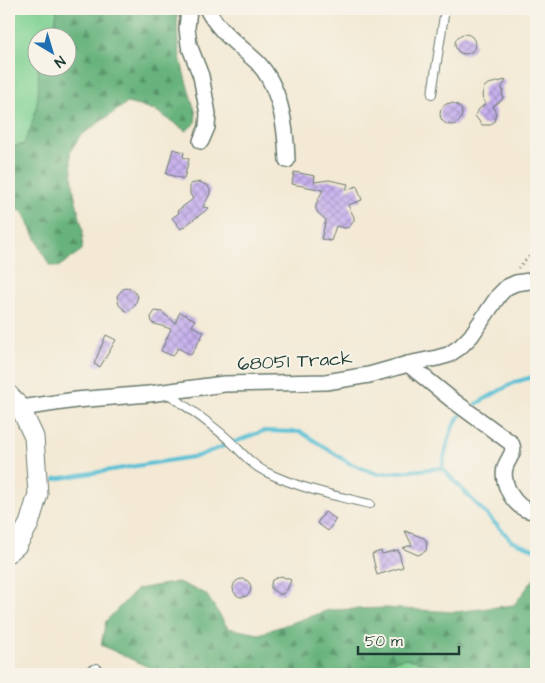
<svg xmlns="http://www.w3.org/2000/svg" width="545" height="683" font-family="'Architects Daughter',sans-serif">
<style>
.green{fill:#7fd193;stroke:#4f8764}
.forest{fill:url(#forest-firs);stroke:#437858}
.lines{fill:none;stroke-linecap:round;stroke-linejoin:round}
.stream{stroke:#58c0d5;stroke-width:4}
.building{fill:url(#building-cross-hatch)}
.service-casing{stroke:#69796c;stroke-width:10}
.minor-casing{stroke:#69796c;stroke-width:18}
.tertiary-casing{stroke:#69796c;stroke-width:21}
.path{stroke:#69796c;stroke-width:2.5;stroke-dasharray:1 4;stroke-linecap:butt}
.service{stroke:#fff;stroke-width:8}
.minor{stroke:#fff;stroke-width:15}
.tertiary{stroke:#fff;stroke-width:19}
.labels{text-anchor:middle;stroke-width:4;stroke-linejoin:round;paint-order:stroke}
.street-label{font-size:19px;fill:#1f3d34;stroke:#f7f3e8}
</style>
<defs>
<pattern id="forest-firs" width="22" height="20" patternUnits="userSpaceOnUse" patternTransform="scale(1.25)"><rect width="22" height="20" fill="#67b37d"/><path d="M5 1l3.5 6h-7zM16 11l3.5 6h-7z" fill="#549367"/></pattern>
<pattern id="building-cross-hatch" width="8" height="8" patternUnits="userSpaceOnUse" patternTransform="scale(1.25)"><rect width="8" height="8" fill="#c7b0ef"/><path d="M0 0l8 8M0 8l8-8" fill="none" stroke="#a190c2"/></pattern>
</defs>
<rect width="100%" height="100%" fill="#f7f3e8"/>
<filter id="ink" filterUnits="userSpaceOnUse"><feTurbulence type="fractalNoise" baseFrequency=".02" numOctaves="2"/><feDisplacementMap in="SourceGraphic" scale="10" xChannelSelector="R" yChannelSelector="G"/><feConvolveMatrix kernelMatrix="1 2 1 2 8 2 1 2 1" color-interpolation-filters="sRGB"/></filter>
<filter id="wash" filterUnits="userSpaceOnUse"><feTurbulence type="fractalNoise" baseFrequency=".0096" numOctaves="4" result="noise"/><feDisplacementMap in="SourceGraphic" scale="20" xChannelSelector="R" yChannelSelector="G"/><feGaussianBlur stdDeviation="1.12" result="paint"/><feColorMatrix in="noise" values="0 0 0 0 0 0 0 0 0 0 0 0 0 0 0 0 0 1.4 0 .05"/><feComposite in="paint" operator="in"/></filter>
<g filter="url(#wash)">
<rect width="100%" height="100%" fill="#f3e9d4"/>
<g class="green">
<path d="M9 9H57V13L51 37 38 38V68L40 90 33 124 24 144 9 147Z"/>
<path d="M405 658 472 674H341Z"/>
</g>
<g class="forest">
<path d="M57 9H178C174 48 185 77 196 114L195 123 186 131 155 110 127 103 80 136 70 152 74 192 83 231 82 250 58 267 49 265 23 212 9 206V147H15L24 144C36 118 40 96 38 68H68V38L51 37 55 29Z"/>
<path d="M536 576V674H472L405 658 341 674H163L101 645 106 621 137 589 178 582 206 594 228 628 259 634 329 610 385 608 455 612 514 605Z"/>
</g>
<g class="lines">
<g class="stream">
<path d="M476 404 515 382 536 376"/>
<path d="M442 468 512 541 536 550"/>
<path d="M55 479 198 456 263 431 301 432 349 463 377 474 442 468C446 451 448 430 460 416"/>
<path d="M9 488 15 486"/>
</g>
</g>
<g id="blocks">
<g class="building">
<circle cx="465" cy="44" r="10"/>
<path d="M506 80 502 88 503 97 501 101 493 106 496 114 494 122 490 125H482L475 116 479 109 485 104 482 96 484 87 488 84Z"/>
<circle cx="451" cy="114" r="11"/>
<path d="M173 149 184 152 183 157 189 159 184 179 166 174Z"/>
<path d="M294 172 315 176 314 182 329 180 348 184 346 190 357 186 362 200 348 205 354 217V221L349 227 345 228 336 226 331 241 321 239 326 220 318 213 316 209V204L323 190 292 184Z"/>
<path d="M200 182 208 186 210 190V194L203 207 209 208 181 229 172 218 179 213 177 211 193 199 190 194V184Z"/>
<path d="M127 288 132 289 138 296 135 305 127 312 119 305 117 296 123 289Z"/>
<path d="M155 311 162 312 175 323 180 312 195 320 192 326 204 332 191 355 178 348 173 356 161 351 171 329 152 323 151 317Z"/>
<path d="M106 335 116 340 100 367 94 364Z"/>
<path d="M325 512 336 519 328 531 317 523Z"/>
<path d="M405 531 424 538 427 542 426 551 418 555 402 548 412 545Z"/>
<path d="M398 550 403 567 377 575 372 554 381 551 382 554Z"/>
<path d="M281 576 291 580 287 590 283 594H279L271 589V584L272 580Z"/>
<circle cx="242" cy="588" r="9"/>
</g>
</g>
</g>
<g filter="url(#ink)">
<use href="#blocks" fill-opacity="0" stroke="#69796c" stroke-width="1"/>
<g class="lines">
<g class="service-casing">
<g id="service">
<path d="M432 94 445 9"/>
<path d="M167 393C188 408 209 422 229 440 241 451 251 465 266 472 298 488 336 496 370 504"/>
<path d="M80 674 97 668"/>
</g>
</g>
<g class="minor-casing">
<g id="minor">
<path d="M189 9 187 28 189 45 201 76 208 114 207 127 201 141"/>
<path d="M207 9C220 33 238 44 257 62 281 87 286 127 287 160"/>
<path d="M408 364 451 399 511 443C516 452 509 457 506 465 500 479 511 502 525 509 528 510 533 511 536 512"/>
<path d="M21 408 76 400 149 394 224 384 326 382 369 375 408 364 437 358 448 355 460 347 471 336 499 295 507 287 516 283 536 280"/>
</g>
</g>
<g class="tertiary-casing">
<path id="tertiary" d="M9 395 20 407 34 437 38 494 29 524 17 545 9 552"/>
</g>
<path class="path" d="M518 268 536 249"/>
<use href="#service" class="service"/>
<use href="#minor" class="minor"/>
<use href="#tertiary" class="tertiary"/>
</g>
</g>
<g class="labels">
<g class="street-label">
<text transform="translate(295 360) rotate(-3)" y="7">68051 Track</text>
</g>
</g>
<rect width="545" height="683" fill="none" stroke="#f7f3e8" stroke-width="30"/>
<g transform="translate(52 52) rotate(142)"><circle r="24" fill="#f7f3e8" stroke="#a1aaa0"/>
<path d="M0-4L9 19L0 12L-9 19Z" fill="#1f6fb2"/>
<text y="-8" font-size="14" font-weight="bold" text-anchor="middle" fill="#1f3d34">N</text>
</g>
<path d="M358 646v8h101v-8" fill="none" stroke="#1f3d34" stroke-width="2.5"/>
<text x="365" y="646" font-size="15" fill="#1f3d34" stroke="#f7f3e8" stroke-width="4" paint-order="stroke">50 m</text>
</svg>
